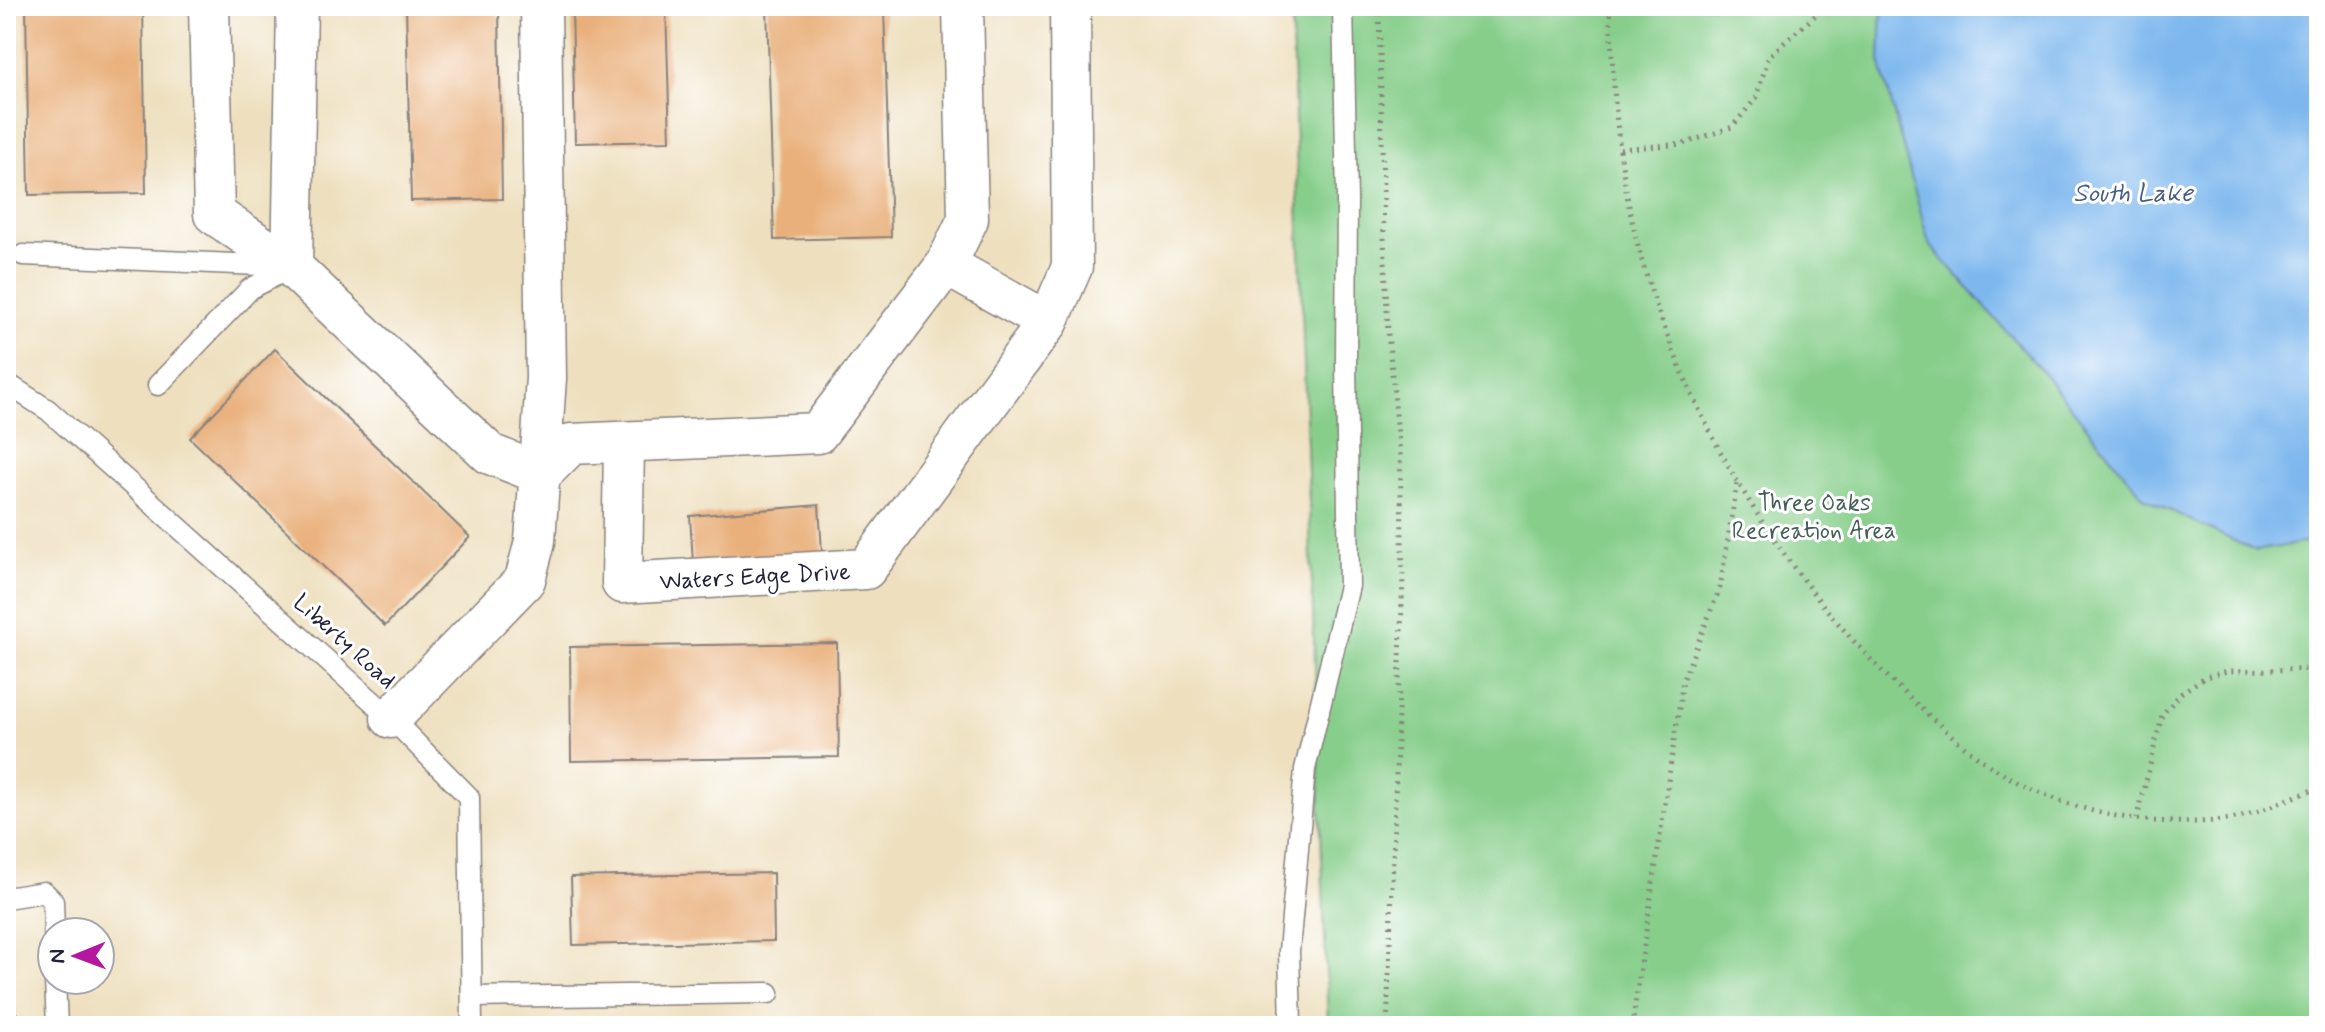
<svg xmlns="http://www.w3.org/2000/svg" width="2325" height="1032" font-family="Mynerve,sans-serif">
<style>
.green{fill:#86ce8a;stroke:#547862;stroke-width:2}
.water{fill:#7db7ee;stroke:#506c94;stroke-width:2}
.building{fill:#e9b07c}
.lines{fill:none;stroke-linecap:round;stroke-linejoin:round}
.service-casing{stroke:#88817d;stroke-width:23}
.minor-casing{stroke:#88817d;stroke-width:43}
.path{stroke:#88817d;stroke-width:5;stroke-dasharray:2 6;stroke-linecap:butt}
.service{stroke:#fff;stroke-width:20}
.minor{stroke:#fff;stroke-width:40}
.labels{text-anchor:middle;stroke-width:6;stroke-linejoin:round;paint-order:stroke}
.park-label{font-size:24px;fill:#455e57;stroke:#fff}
.street-label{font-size:24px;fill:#22223b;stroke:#fff}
.water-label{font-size:26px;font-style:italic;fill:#465e83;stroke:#fff}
</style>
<rect width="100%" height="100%" fill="#fff"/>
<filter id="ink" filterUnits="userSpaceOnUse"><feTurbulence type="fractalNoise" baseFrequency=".0125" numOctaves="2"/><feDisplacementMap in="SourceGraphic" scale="16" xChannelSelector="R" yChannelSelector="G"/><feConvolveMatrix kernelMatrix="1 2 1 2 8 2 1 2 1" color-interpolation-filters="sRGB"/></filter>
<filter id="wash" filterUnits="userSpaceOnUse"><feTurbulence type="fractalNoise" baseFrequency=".006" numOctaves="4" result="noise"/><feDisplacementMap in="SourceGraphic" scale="32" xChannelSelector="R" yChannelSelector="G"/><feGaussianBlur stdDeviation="1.8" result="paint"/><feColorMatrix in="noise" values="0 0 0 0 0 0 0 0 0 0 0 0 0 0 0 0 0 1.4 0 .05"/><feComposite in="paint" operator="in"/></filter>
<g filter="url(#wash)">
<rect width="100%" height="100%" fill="#eee0bf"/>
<path class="green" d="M1291 6H2319V1026H1328Z"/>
<path class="water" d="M1882 6H2319V540L2255 551 2144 498 2041 370 1929 244 1880 61Z"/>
<g id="blocks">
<g class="building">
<path d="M26 6H143L146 193 29 195Z"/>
<path d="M406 6H499L502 199 411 201Z"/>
<path d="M572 6H666L670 141 575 143Z"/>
<path d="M767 6H884L891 237 774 240Z"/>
<path d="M275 349 470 537 385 626 190 438Z"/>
<path d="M819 505 822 552 693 563 690 516Z"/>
<path d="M837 643 839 757 571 761 570 647Z"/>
<path d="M773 873 774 941 573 945 571 877Z"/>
<path d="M6 1003 17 1014 8 1023 11 1026H6Z"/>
</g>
</g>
</g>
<g filter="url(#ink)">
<use href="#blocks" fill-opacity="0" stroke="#88817d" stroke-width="2"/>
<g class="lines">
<g class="service-casing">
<g id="service">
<path d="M23 255 280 266"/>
<path d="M6 383 48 410 391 718 469 797 472 1026"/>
<path d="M158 385 250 289 292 267"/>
<path d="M6 898 44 892 53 901 54 932"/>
<path d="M55 980 57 1026"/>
<path d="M472 997 769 993"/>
<path d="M1291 1026 1289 951 1305 769 1349 586 1346 362 1347 200 1343 6"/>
</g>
</g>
<g class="minor-casing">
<g id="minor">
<path d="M209 6 214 214 292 267"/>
<path d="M297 6 292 267 490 454 541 474 571 444 818 433 946 265 968 219 963 6"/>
<path d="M946 265 1048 322"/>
<path d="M624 442 622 583 866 569 1048 322 1072 267 1070 6"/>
<path d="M391 718 525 580 535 541 546 378 541 6"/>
</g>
</g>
<g class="path">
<path d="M1379 6 1384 237 1388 333 1400 454 1403 576 1387 1026"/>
<path d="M1610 6C1613 96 1619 187 1646 274 1697 440 1795 596 1924 711 1957 741 1987 768 2028 787 2085 815 2150 826 2214 821 2251 819 2284 799 2319 788"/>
<path d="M1620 149 1683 144 1732 127 1756 98 1769 56 1826 6"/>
<path d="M2137 819 2162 715 2181 693 2205 677 2228 671 2319 669"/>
<path d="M1632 1026 1683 680 1720 588 1737 483"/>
</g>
<use href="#service" class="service"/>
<use href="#minor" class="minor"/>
</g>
</g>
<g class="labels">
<g class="park-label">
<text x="1814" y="510">Three Oaks<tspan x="1814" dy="28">Recreation Area</tspan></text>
</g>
<g class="street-label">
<text transform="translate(755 576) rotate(-3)" y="8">Waters Edge Drive</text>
<text transform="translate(345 641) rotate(42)" y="8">Liberty Road</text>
</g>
<g class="water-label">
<text x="2133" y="201">South Lake</text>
</g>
</g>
<rect width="2325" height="1032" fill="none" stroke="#fff" stroke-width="32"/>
<g transform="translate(76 956) rotate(269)"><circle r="38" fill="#ffffff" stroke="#a7a7b1" stroke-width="2"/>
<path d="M0-6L14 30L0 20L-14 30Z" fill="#b5179e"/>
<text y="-12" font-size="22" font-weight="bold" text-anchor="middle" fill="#22223b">N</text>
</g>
</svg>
